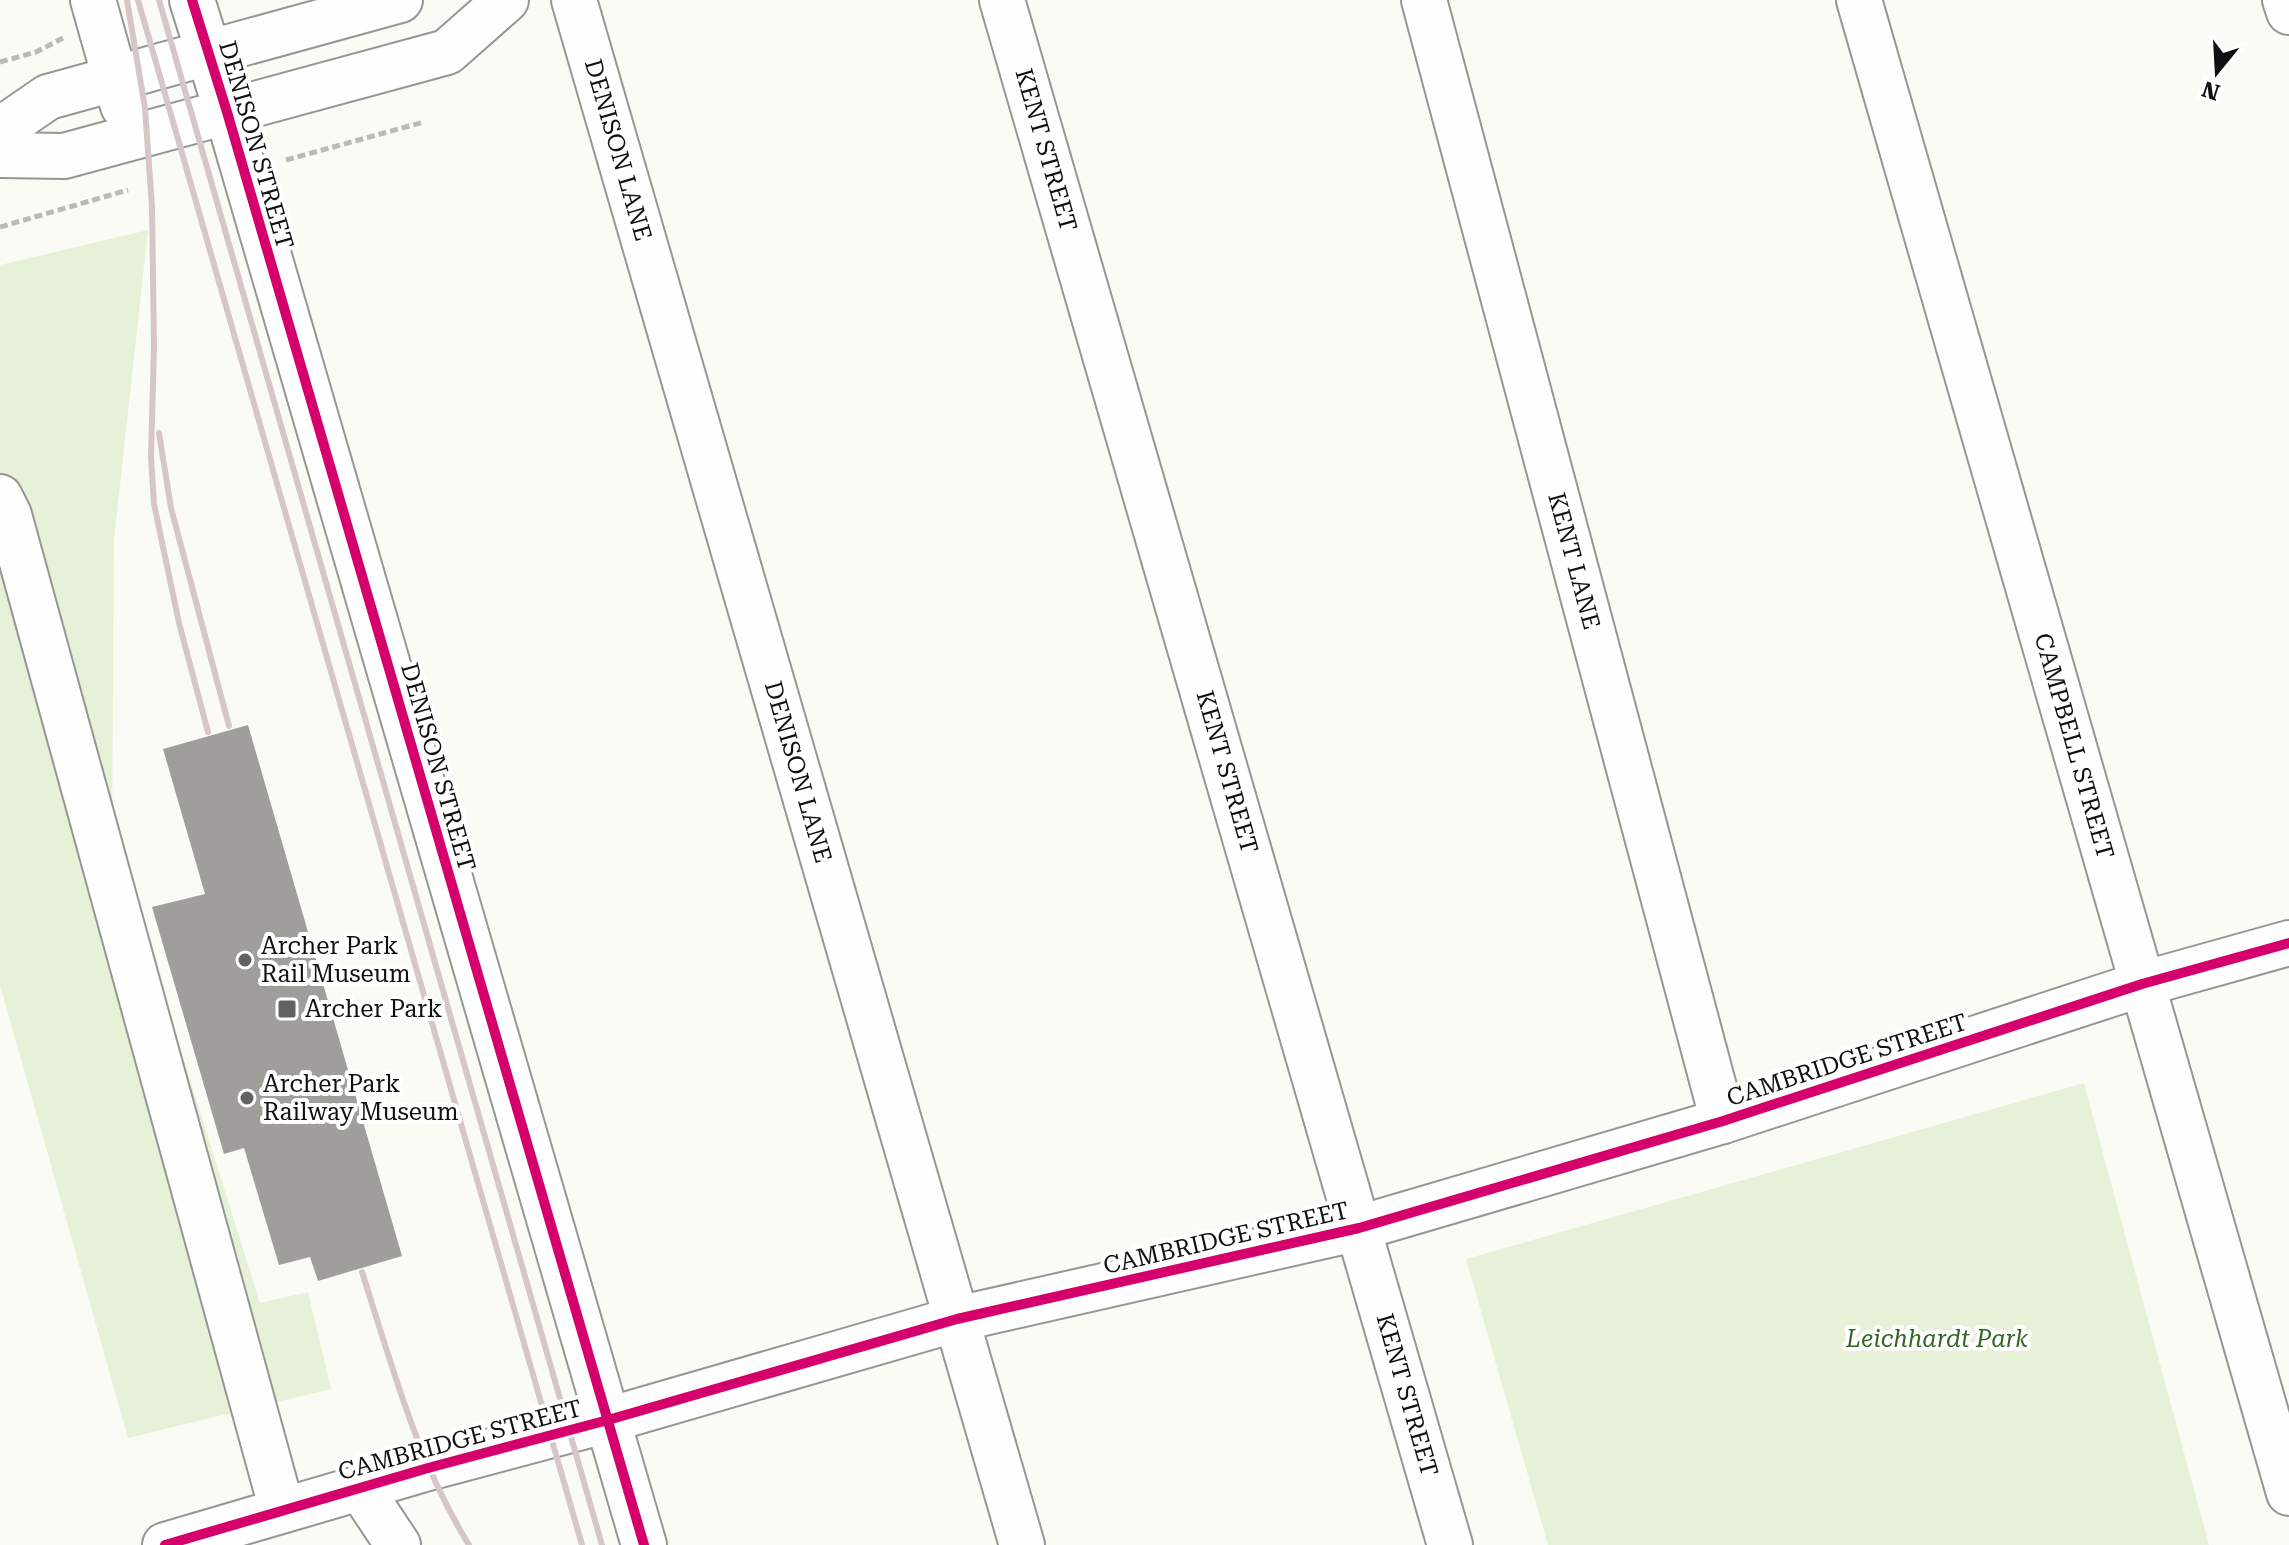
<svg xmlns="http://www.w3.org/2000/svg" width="2289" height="1545" font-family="'Roboto Serif',serif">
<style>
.green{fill:#e7f1d7}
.building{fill:#9f9e9b}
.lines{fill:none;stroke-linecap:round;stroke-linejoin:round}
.minor-casing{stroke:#969694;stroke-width:48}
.path{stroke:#b9b9b8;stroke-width:5;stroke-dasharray:8 4;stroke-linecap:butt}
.minor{stroke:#fefefe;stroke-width:44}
.rail{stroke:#d7c6c7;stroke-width:6}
.cycleway-casing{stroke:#fff;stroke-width:15}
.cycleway{stroke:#d6006c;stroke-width:10}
.poi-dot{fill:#626260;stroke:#fff;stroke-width:3}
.labels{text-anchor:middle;stroke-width:8;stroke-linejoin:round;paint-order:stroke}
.street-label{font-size:24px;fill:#101010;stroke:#fff}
.poi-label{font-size:24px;fill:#101010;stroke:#fff;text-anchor:start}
.park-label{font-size:24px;font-style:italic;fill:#336523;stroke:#fff}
</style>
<rect width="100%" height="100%" fill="#fbfbf6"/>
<g class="green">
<path d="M148 230 114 540 112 830 260 1303 308 1292 331 1389 128 1438 0 985V265Z"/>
<path d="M2084 1083 2209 1545H1548L1466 1259Z"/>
</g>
<path class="building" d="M248 725 402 1256 318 1281 310 1257 279 1265 244 1148 224 1154 152 907 205 894 163 749Z"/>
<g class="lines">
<g class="minor-casing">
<g id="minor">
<path d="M93 0 123 106"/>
<path d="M192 0 227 112 644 1545"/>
<path d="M574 0 1022 1545"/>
<path d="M1002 0 1450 1545"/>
<path d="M1424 0 1723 1121"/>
<path d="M1859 0 2289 1493"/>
<path d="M2285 0 2289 12"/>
<path d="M0 130 48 97 400 0"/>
<path d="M0 155 64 156 447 52 506 0"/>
<path d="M0 497 9 515 282 1510"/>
<path d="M360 1488 398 1545"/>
<path d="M165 1545 428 1468 608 1420 957 1319 1359 1228 1723 1121 2142 984 2289 943"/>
</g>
</g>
<g class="path">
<path d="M0 62 36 52 63 38"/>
<path d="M286 160 424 122"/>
<path d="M0 227 128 190"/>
</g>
<use href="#minor" class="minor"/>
<g class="rail">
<path d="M127 0 145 108 152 207 154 346 151 457 154 504 179 623 208 732"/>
<path d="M138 0 582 1545"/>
<path d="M159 0 602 1545"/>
<path d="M159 433 171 508 229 726"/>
<path d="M362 1272C392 1365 417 1461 469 1545"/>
</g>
<g class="cycleway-casing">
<g id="cycleway">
<path d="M192 0 227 112 644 1545"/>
<path d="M165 1545 428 1468 608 1420 957 1319 1359 1228 1723 1121 2142 984 2289 943"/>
</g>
</g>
<use href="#cycleway" class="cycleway"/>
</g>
<g class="poi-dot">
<circle cx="245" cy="960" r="8"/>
<rect x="277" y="999" width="20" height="20" rx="4"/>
<circle cx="247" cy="1098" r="8"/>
</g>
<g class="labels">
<g class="street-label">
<text transform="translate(256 145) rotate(74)" y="8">DENISON STREET</text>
<text transform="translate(618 150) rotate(74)" y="8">DENISON LANE</text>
<text transform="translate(1046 150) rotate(74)" y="8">KENT STREET</text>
<text transform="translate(1574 561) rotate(75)" y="8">KENT LANE</text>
<text transform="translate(2074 746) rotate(74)" y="8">CAMPBELL STREET</text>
<text transform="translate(438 767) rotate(74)" y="8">DENISON STREET</text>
<text transform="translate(798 772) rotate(74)" y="8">DENISON LANE</text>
<text transform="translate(1227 772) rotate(74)" y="8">KENT STREET</text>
<text transform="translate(1847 1060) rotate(-18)" y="8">CAMBRIDGE STREET</text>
<text transform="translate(1226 1238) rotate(-13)" y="8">CAMBRIDGE STREET</text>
<text transform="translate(1407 1395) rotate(74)" y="8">KENT STREET</text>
<text transform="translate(460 1440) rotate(-15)" y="8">CAMBRIDGE STREET</text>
</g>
<g class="poi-label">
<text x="261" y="954">Archer Park<tspan x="261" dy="28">Rail Museum</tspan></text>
<text x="305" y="1017">Archer Park</text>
<text x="263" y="1092">Archer Park<tspan x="263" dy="28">Railway Museum</tspan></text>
</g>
<g class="park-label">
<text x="1937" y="1347">Leichhardt Park</text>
</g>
</g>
<g transform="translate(2217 72) rotate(198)" stroke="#ffffff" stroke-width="6" paint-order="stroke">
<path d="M0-6L14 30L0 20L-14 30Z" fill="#101010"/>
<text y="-12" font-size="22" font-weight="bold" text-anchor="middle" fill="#101010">N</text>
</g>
</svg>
